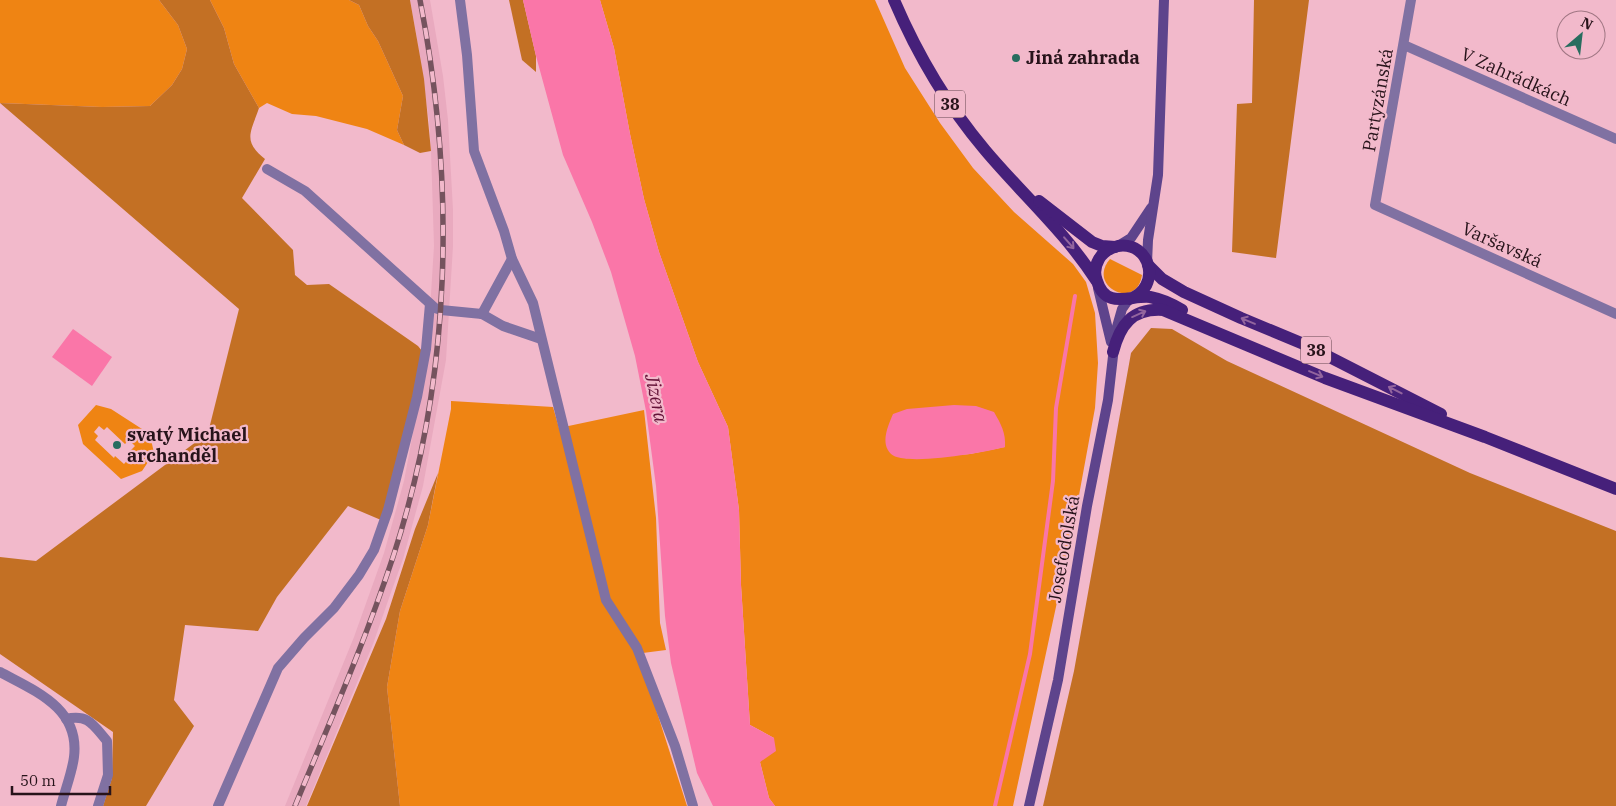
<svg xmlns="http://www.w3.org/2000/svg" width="1616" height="806" font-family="'IBM Plex Serif',serif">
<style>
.built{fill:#e9aabf}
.green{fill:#ef8413;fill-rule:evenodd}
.forest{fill:#c37024}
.water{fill:#fa76a8}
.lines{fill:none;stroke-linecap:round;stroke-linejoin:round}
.stream{stroke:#fa76a8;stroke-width:4}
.minor{stroke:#8071a2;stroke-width:10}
.tertiary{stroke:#8071a2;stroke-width:10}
.secondary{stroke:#5e448c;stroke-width:10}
.primary{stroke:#46207a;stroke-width:12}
.rail-casing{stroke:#75535e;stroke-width:5.5}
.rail{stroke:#f2b9cb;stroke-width:4;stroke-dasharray:11;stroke-linecap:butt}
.oneway{stroke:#93659e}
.poi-dot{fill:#286d5f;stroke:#f2b9cb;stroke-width:2}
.labels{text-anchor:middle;stroke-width:4.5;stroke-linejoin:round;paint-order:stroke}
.shield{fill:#f2b9cb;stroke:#64454f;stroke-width:1}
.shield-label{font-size:16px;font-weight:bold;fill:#27131a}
.poi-label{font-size:18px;font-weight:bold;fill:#27131a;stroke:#f2b9cb;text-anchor:start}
.street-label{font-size:18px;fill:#27131a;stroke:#f2b9cb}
.water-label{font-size:19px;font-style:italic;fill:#641238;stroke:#f2b9cb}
</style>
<rect width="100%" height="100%" fill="#f2b9cb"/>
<path class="built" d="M410 0H430L443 76 448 120 453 210V246L446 360 423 486 403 559 389 598 373 644 306 806H285L354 637 384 553 404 481 427 358 434 246 431 151 429 121 416 33Z"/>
<g class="green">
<path d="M0 0H159L178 25 187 49 182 69 172 85 150 106 102 107 0 103Z"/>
<path d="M210 0H349L359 5 368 26 378 41 403 96 397 130 404 145 367 129 316 116 292 114 267 103 259 108 234 64 224 28Z"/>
<path d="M600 0H875L905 68 940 123 973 168 1014 212 1073 264 1086 282 1095 313 1098 363 1095 408 1073 528 1013 806H775L769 798 760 762 774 738 750 725 741 585 739 510 728 427 698 362 659 252 644 199 630 134 614 48ZM1005 447 970 454 904 459Z"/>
<path d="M1110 259 1142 275C1137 311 1086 287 1110 259Z"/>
<path d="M451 401 553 407 559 428 644 410 656 518 660 623 666 650 635 654 654 703 687 806H400L387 687 400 611 428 525 451 409Z"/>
<path d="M96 405 111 409 142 429 152 444 154 453 142 471 121 479 83 444 78 425ZM99 426 104 430 107 427 125 444 129 440 135 446 130 451 133 454 124 464 115 456 114 458 95 440 98 436 94 432Z"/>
</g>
<g class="forest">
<path d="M159 0H210L224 28 234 64 259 108C251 132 242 141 265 159L242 198 293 250 295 275 307 285 329 284 418 346 422 351 415 395 381 520 348 506 277 597 258 631 185 625 174 700 194 726 146 806H103L112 778 113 732 0 654V557L36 561 208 433 239 309 0 103 102 107 150 106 172 85 182 69 187 49 178 25Z"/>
<path d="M349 0H410L424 79 431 151 420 153 404 145 397 130 403 96 378 41 368 26 359 5Z"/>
<path d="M509 0H523L536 56V72L522 60Z"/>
<path d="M1254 0H1309L1276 258 1232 252 1237 104 1252 103Z"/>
<path d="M1151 328 1172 329 1227 361 1470 473 1616 531V806H1043L1074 671 1131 353Z"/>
<path d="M438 473 428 525 400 611 387 687 400 806H307L386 619 415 529Z"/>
</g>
<g class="water">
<path d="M523 0H600L614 48 630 134 644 199 659 252 698 362 728 427 739 510 741 585 750 725 774 738 776 751 760 762 769 798 775 806H713L697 773 671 663 665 616 656 486 646 411 635 356 611 272 592 222 563 155 536 56Z"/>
<path d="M73 329 112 357 92 386 52 357Z"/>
<path d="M954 405 976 406 994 412C1001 424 1006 433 1005 447 986 452 905 467 891 454 880 443 888 426 893 414L907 409Z"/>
</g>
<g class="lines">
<path class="stream" d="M995 806 1030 654 1053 481 1056 408 1075 296"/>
<g class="minor">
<path d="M460 0 467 55 474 151 504 231 512 259 533 303 606 600 637 648 675 746 693 806"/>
<path d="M1411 0 1375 205 1616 314"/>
<path d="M1404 45 1616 139"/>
<path d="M267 169 305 191 435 308 441 310 482 314 503 326 541 339"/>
<path d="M482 314 512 259"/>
<path d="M66 719C89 714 93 725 107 741L108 775 98 806"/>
<path d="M218 806 278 668 304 638 334 608 359 575 374 550 388 510 417 397 426 349 430 304"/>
</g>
<path class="tertiary" d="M0 672C35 691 80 708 74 757 72 773 65 790 61 806"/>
<g class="secondary">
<path d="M1118 246 1131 238 1151 208"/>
<path d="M1147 263 1148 240 1158 175 1164 0"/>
<path d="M1098 288 1111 342"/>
<path d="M1029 806 1058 680 1087 506 1108 400 1116 330 1122 309 1129 299"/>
</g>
<g class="primary">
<path d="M894 0C917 54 947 105 985 150 1022 194 1065 232 1096 280"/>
<path d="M1039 201 1092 242 1102 246 1115 247"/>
<path d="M1148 265 1162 279 1184 292 1241 318 1306 345 1441 414"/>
<path d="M1130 299C1162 287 1151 241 1118 246 1110 248 1103 252 1099 259 1095 266 1094 274 1097 281 1106 310 1130 295 1150 297 1161 299 1172 304 1182 310"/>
<path d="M1113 352C1120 325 1132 308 1163 310L1325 378 1485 437 1616 489"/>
</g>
<g class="rail-casing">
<path id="rail" d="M295 806C329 724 365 642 393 557 452 377 456 185 420 0"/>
</g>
<use href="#rail" class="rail"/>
</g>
<defs><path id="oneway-shaft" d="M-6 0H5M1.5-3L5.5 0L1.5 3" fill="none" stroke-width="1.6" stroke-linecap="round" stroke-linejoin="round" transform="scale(1.25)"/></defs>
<g class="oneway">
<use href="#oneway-shaft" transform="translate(1069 243) rotate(49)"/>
<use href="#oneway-shaft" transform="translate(1139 314) rotate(-24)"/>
<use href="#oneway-shaft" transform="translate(1248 321) rotate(-157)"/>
<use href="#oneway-shaft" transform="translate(1316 374) rotate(23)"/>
<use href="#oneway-shaft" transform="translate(1395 390) rotate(-153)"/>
</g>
<g class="poi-dot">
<circle cx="1016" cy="58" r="5"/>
<circle cx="117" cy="445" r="5"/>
</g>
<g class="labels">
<g class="shield">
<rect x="935" y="90.5" width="30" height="27" rx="4"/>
<rect x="1301" y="336.5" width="30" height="27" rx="4"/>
</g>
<g class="shield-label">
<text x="950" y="110">38</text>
<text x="1316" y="356">38</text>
</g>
<g class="poi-label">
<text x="1026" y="64">Jiná zahrada</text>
<text x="127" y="441">svatý Michael<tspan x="127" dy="21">archanděl</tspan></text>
</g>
<g class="street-label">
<text transform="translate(1516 77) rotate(24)" y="6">V Zahrádkách</text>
<text transform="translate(1378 100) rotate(-80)" y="6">Partyzánská</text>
<text transform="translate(1502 245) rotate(24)" y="6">Varšavská</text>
<text transform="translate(1064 549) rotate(-80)" y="6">Josefodolská</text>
</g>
<g class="water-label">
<text transform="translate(657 398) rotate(78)" y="7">Jizera</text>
</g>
</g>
<g transform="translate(1581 35) rotate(28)"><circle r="24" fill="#f2b9cb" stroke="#a17784"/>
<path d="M0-4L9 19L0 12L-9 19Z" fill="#286d5f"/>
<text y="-8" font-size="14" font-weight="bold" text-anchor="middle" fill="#27131a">N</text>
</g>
<path d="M12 786v8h98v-8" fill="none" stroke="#27131a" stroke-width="2.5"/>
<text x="20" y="786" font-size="15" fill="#27131a" stroke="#f2b9cb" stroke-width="4" paint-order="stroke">50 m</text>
</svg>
